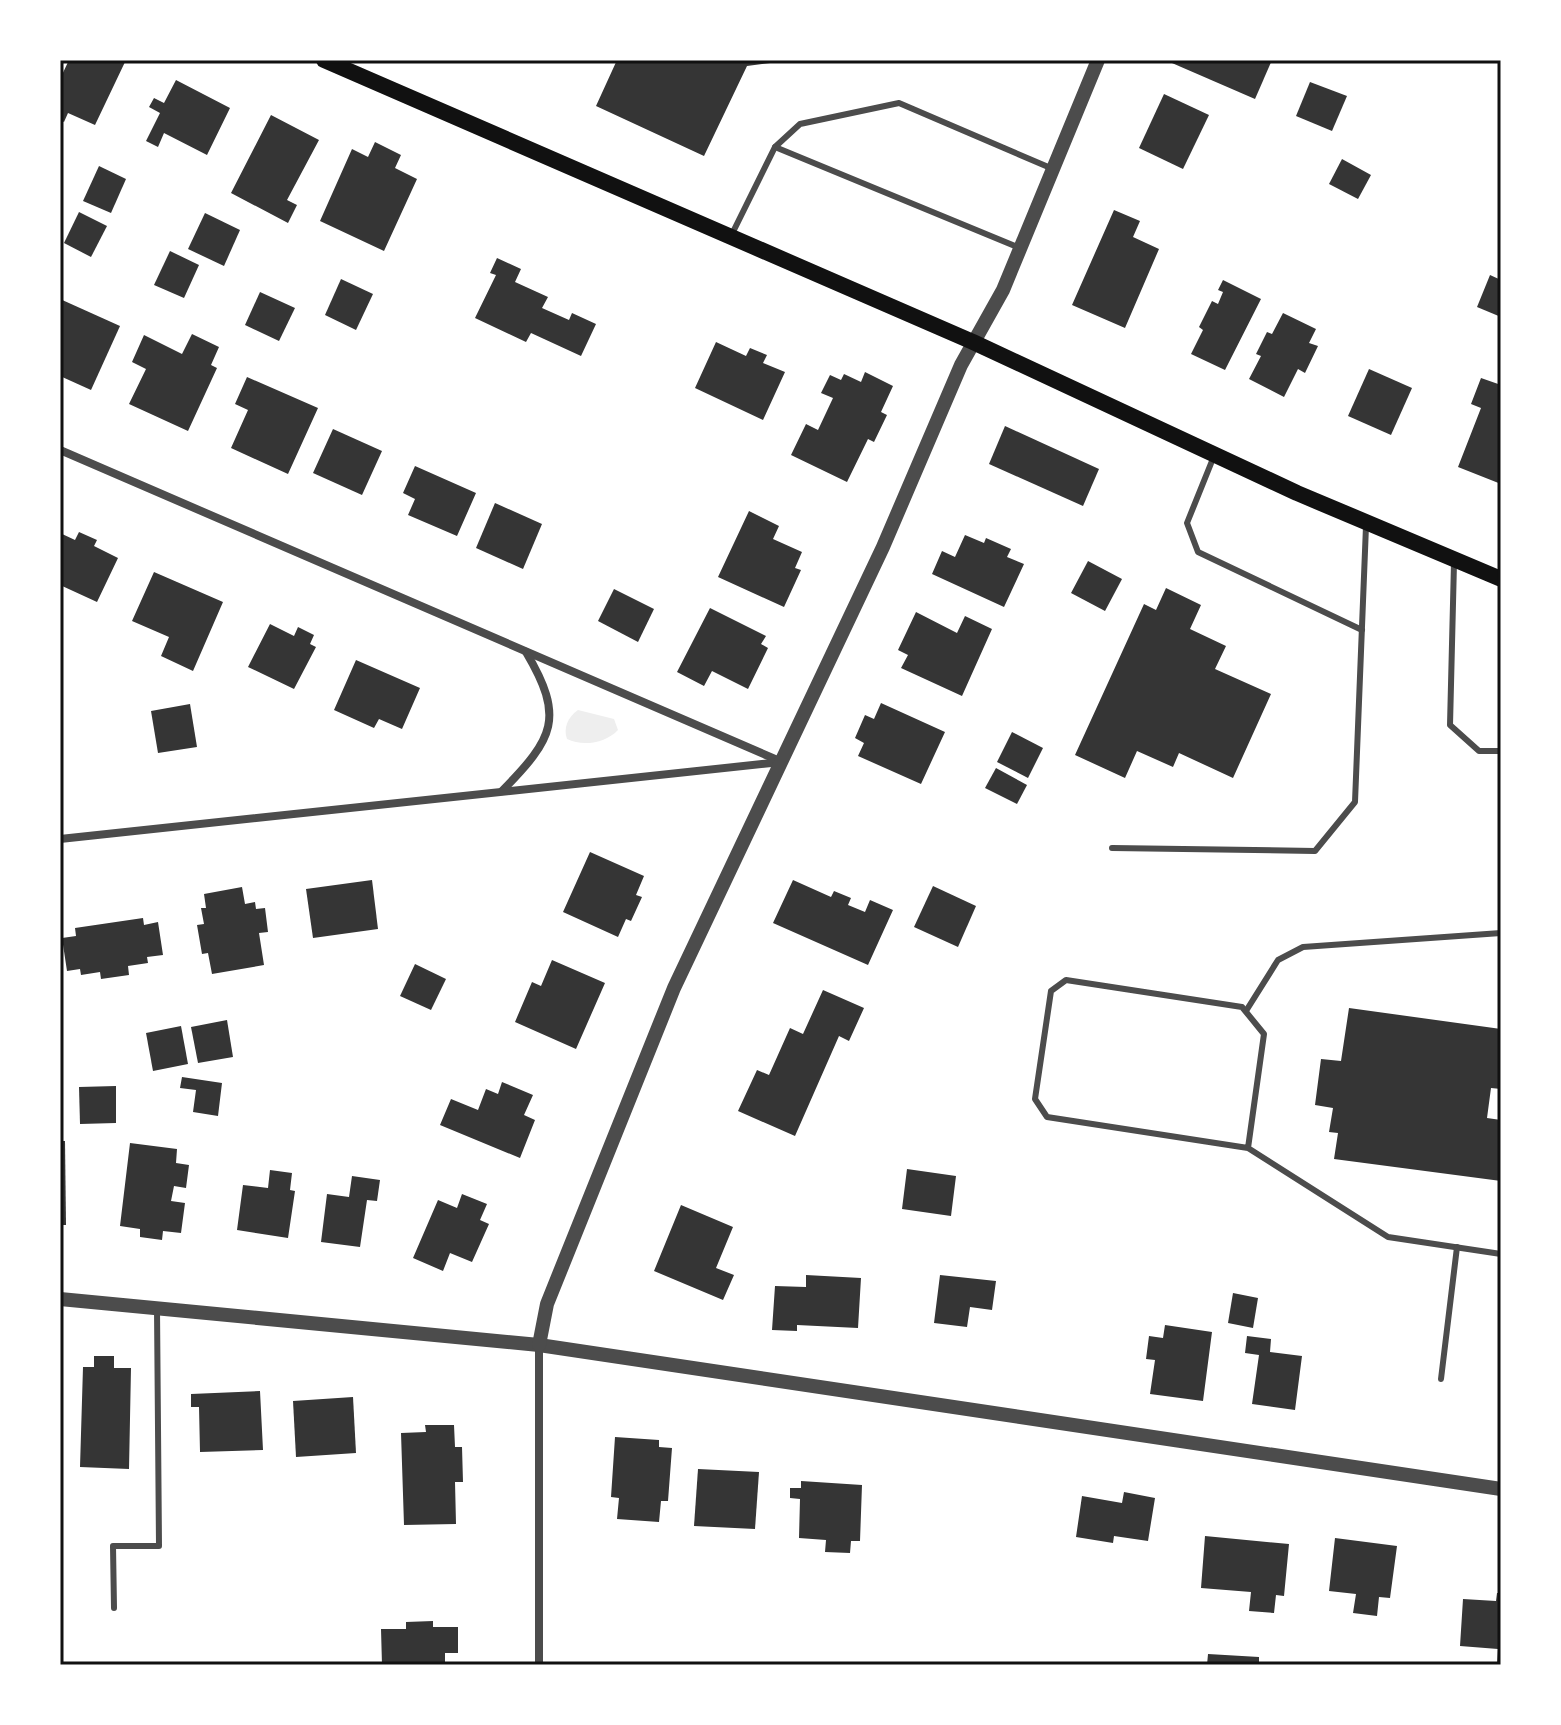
<svg xmlns="http://www.w3.org/2000/svg" width="1561" height="1725" font-family="'Work Sans',sans-serif">
<style>
.green{fill:#eee}
.building{fill:#353535}
.lines{fill:none;stroke-linecap:round;stroke-linejoin:round}
.service{stroke:#4c4c4c;stroke-width:6}
.minor{stroke:#4c4c4c;stroke-width:8}
.tertiary{stroke:#4c4c4c;stroke-width:14}
.secondary{stroke:#111;stroke-width:16}
.neatline{fill:none;stroke:#111;stroke-width:3}
</style>
<rect width="100%" height="100%" fill="#fff"/>
<path class="green" d="M578 710 614 719 618 730C606 743 583 747 567 739 563 728 568 717 578 710Z"/>
<g class="building">
<path d="M69 60 125 62 95 125 68 113 64 122 60 120V79Z"/>
<path d="M617 60H778V62L747 66 704 156 596 106Z"/>
<path d="M1165 60H1272L1255 99Z"/>
<path d="M176 80 230 108 207 155 164 133 158 147 146 141 160 113 149 107 154 98 164 103Z"/>
<path d="M1310 82 1347 96 1332 131 1296 116Z"/>
<path d="M1164 94 1209 115 1183 169 1139 148Z"/>
<path d="M271 115 319 140 287 200 297 205 288 223 231 193Z"/>
<path d="M375 142 401 155 395 168 417 179 384 251 320 221 352 149 368 157Z"/>
<path d="M1342 159 1371 175 1358 199 1329 184Z"/>
<path d="M99 166 126 179 111 213 83 201Z"/>
<path d="M1114 210 1140 221 1133 237 1159 249 1125 328 1072 305Z"/>
<path d="M79 212 107 226 91 257 64 243Z"/>
<path d="M205 213 240 230 224 266 188 249Z"/>
<path d="M170 251 199 265 184 298 154 285Z"/>
<path d="M497 258 521 269 515 282 548 297 542 308 569 320 572 313 596 324 581 356 531 333 526 342 475 318 496 275 490 273Z"/>
<path d="M1490 275 1501 280V317L1477 307Z"/>
<path d="M341 279 373 294 356 330 325 315Z"/>
<path d="M1223 280 1261 299 1225 370 1191 354 1203 330 1199 327 1212 301 1218 304 1223 292 1218 290Z"/>
<path d="M260 292 295 308 279 341 245 325Z"/>
<path d="M60 299 120 326 91 390 60 376Z"/>
<path d="M1283 313 1316 329 1309 343 1318 346 1305 373 1298 369 1284 397 1249 379 1261 356 1256 354 1267 332 1272 334Z"/>
<path d="M192 334 219 347 211 365 217 368 188 431 129 404 146 369 132 362 144 335 182 354Z"/>
<path d="M716 342 746 356 750 348 767 355 763 363 785 372 763 420 695 388Z"/>
<path d="M1369 369 1412 388 1391 435 1348 416Z"/>
<path d="M865 372 893 386 881 412 887 415 874 442 868 439 847 482 791 455 806 424 818 430 833 398 821 393 830 375 841 380 844 374 861 382Z"/>
<path d="M247 377 318 408 288 474 231 448 248 410 235 404Z"/>
<path d="M1481 378 1501 385V484L1458 467 1481 408 1471 404Z"/>
<path d="M1005 426 1099 469 1083 506 989 464Z"/>
<path d="M333 429 382 451 362 495 313 473Z"/>
<path d="M415 466 476 493 457 536 408 515 415 499 403 493Z"/>
<path d="M495 503 542 524 523 569 476 548Z"/>
<path d="M749 511 779 526 773 539 802 552 795 568 801 570 784 607 718 577Z"/>
<path d="M79 532 97 540 94 546 118 558 97 602 60 585V533L75 540Z"/>
<path d="M965 535 984 543 986 538 1011 549 1007 557 1024 564 1004 607 932 574 942 551 955 557Z"/>
<path d="M1088 561 1122 579 1105 611 1071 593Z"/>
<path d="M154 572 223 602 193 671 161 656 169 637 132 621Z"/>
<path d="M1166 588 1201 605 1190 629 1226 646 1215 669 1271 694 1233 778 1179 753 1173 767 1137 751 1125 778 1075 755 1144 604 1156 610Z"/>
<path d="M614 589 654 609 638 642 598 621Z"/>
<path d="M710 608 766 636 761 644 768 648 748 689 712 671 704 686 677 672Z"/>
<path d="M916 612 957 633 965 616 992 629 962 696 901 668 908 655 898 650Z"/>
<path d="M270 624 294 636 298 627 314 635 310 644 316 647 294 689 248 667Z"/>
<path d="M356 660 420 688 402 729 379 719 374 728 334 710Z"/>
<path d="M881 703 945 732 921 784 858 756 864 743 855 738 865 715 874 719Z"/>
<path d="M190 704 197 747 158 753 151 711Z"/>
<path d="M1012 732 1043 748 1028 778 997 762Z"/>
<path d="M996 768 1027 785 1017 804 985 788Z"/>
<path d="M590 852 644 876 636 895 642 897 631 921 626 919 618 937 563 912Z"/>
<path d="M372 880 378 929 313 938 306 889Z"/>
<path d="M793 880 831 897 834 891 851 898 848 905 865 912 870 900 893 910 868 965 773 923Z"/>
<path d="M933 886 976 906 958 947 914 927Z"/>
<path d="M242 887 245 904 255 902 256 909 265 908 268 932 259 933 264 965 212 974 208 953 202 954 197 925 204 924 201 908H206L204 894Z"/>
<path d="M143 918 144 925 158 922 163 955 147 957 148 963 128 966 129 975 101 979 100 972 81 975 80 969 67 971 62 938 76 936 75 928Z"/>
<path d="M552 960 605 983 576 1049 515 1022 532 982 541 986Z"/>
<path d="M415 964 446 979 431 1010 400 996Z"/>
<path d="M823 990 864 1008 849 1041 839 1036 795 1136 738 1111 757 1070 769 1075 790 1028 803 1034Z"/>
<path d="M1349 1008 1501 1029V1089L1491 1088 1487 1118 1501 1120V1181L1334 1159 1338 1133 1329 1132 1333 1108 1315 1105 1321 1059 1341 1061Z"/>
<path d="M227 1020 233 1057 198 1063 191 1027Z"/>
<path d="M181 1026 188 1064 153 1071 146 1033Z"/>
<path d="M182 1077 222 1083 218 1116 193 1112 196 1090 180 1088Z"/>
<path d="M502 1082 533 1095 524 1115 535 1120 520 1158 440 1125 451 1099 478 1110 486 1089 498 1094Z"/>
<path d="M116 1086V1123L80 1124 79 1087Z"/>
<path d="M60 1141H65L66 1225H60Z"/>
<path d="M130 1143 177 1149 176 1163 189 1165 186 1188 174 1186 171 1201 185 1203 181 1233 163 1231 162 1240 140 1237V1229L120 1226Z"/>
<path d="M907 1169 956 1176 951 1216 902 1209Z"/>
<path d="M270 1170 292 1173 290 1190 295 1191 288 1238 237 1230 243 1185 268 1188Z"/>
<path d="M352 1176 380 1180 377 1201 367 1200 360 1247 321 1242 327 1194 349 1197Z"/>
<path d="M462 1194 487 1204 480 1220 489 1224 472 1262 450 1253 443 1271 413 1258 438 1200 457 1208Z"/>
<path d="M681 1205 733 1227 716 1268 734 1275 723 1300 654 1271Z"/>
<path d="M806 1275 861 1278 858 1328 797 1325V1331L772 1330 775 1286 806 1287Z"/>
<path d="M940 1275 996 1281 992 1310 970 1307 967 1327 934 1323Z"/>
<path d="M1233 1293 1258 1298 1253 1328 1228 1323Z"/>
<path d="M1165 1325 1212 1332 1203 1401 1150 1394 1155 1360 1146 1359 1149 1336 1163 1338Z"/>
<path d="M1247 1336 1271 1339 1270 1352 1302 1356 1295 1410 1252 1404 1259 1355 1245 1353Z"/>
<path d="M94 1356H114V1368H131L129 1469 80 1467 83 1367H94Z"/>
<path d="M260 1391 263 1450 200 1452 199 1407H191V1394Z"/>
<path d="M353 1397 356 1453 296 1457 293 1401Z"/>
<path d="M425 1425H454L455 1447H462L463 1482H455L456 1524 404 1525 401 1433 426 1432Z"/>
<path d="M615 1437 659 1440V1447L672 1448 668 1501H661L659 1522 617 1519 619 1498 611 1497Z"/>
<path d="M698 1469 759 1472 755 1529 694 1526Z"/>
<path d="M801 1481 862 1485 860 1541H851L850 1553 825 1552 826 1540 799 1538 800 1499 790 1498V1488H801Z"/>
<path d="M1124 1492 1155 1498 1148 1541 1114 1536 1113 1543 1076 1537 1082 1496 1122 1503Z"/>
<path d="M1205 1536 1289 1544 1284 1596 1276 1595 1274 1613 1249 1611 1251 1592 1201 1588Z"/>
<path d="M1335 1538 1397 1546 1390 1598 1379 1597 1377 1616 1353 1613 1356 1594 1329 1591Z"/>
<path d="M1497 1593H1501V1665H1497L1498 1649 1460 1646 1463 1599 1496 1601Z"/>
<path d="M433 1621V1627H458V1653H445V1665H382L381 1629H406V1622Z"/>
<path d="M1208 1654 1259 1657V1665H1207Z"/>
</g>
<g class="lines">
<g class="service">
<path d="M775 147 1020 248"/>
<path d="M732 234 775 147 800 124 899 103 1053 169"/>
<path d="M1214 456 1187 523 1198 552 1362 630"/>
<path d="M1454 563 1450 725 1479 751H1501"/>
<path d="M1112 848 1315 851 1355 802 1366 526"/>
<path d="M1246 1011 1278 960 1303 947 1501 933"/>
<path d="M1248 1148 1264 1034 1242 1007 1066 980 1051 991 1035 1099 1047 1117 1248 1148 1388 1237 1501 1254"/>
<path d="M1441 1379 1457 1247"/>
<path d="M114 1608 113 1546H159L157 1309"/>
</g>
<g class="minor">
<path d="M60 450 782 762"/>
<path d="M502 791C554 738 565 718 526 652"/>
<path d="M60 839 781 762"/>
<path d="M539 1345V1665"/>
</g>
<g class="tertiary">
<path d="M60 1299 539 1345 1501 1489"/>
<path d="M539 1345 547 1304 674 988 883 547 961 365 1003 290 1098 60"/>
</g>
<path class="secondary" d="M324 60 973 342 1297 493 1501 579"/>
</g>
<rect width="1561" height="1725" fill="none" stroke="#ffffff" stroke-width="124"/>
<rect x="62" y="62" width="1437" height="1601" class="neatline"/>
</svg>
